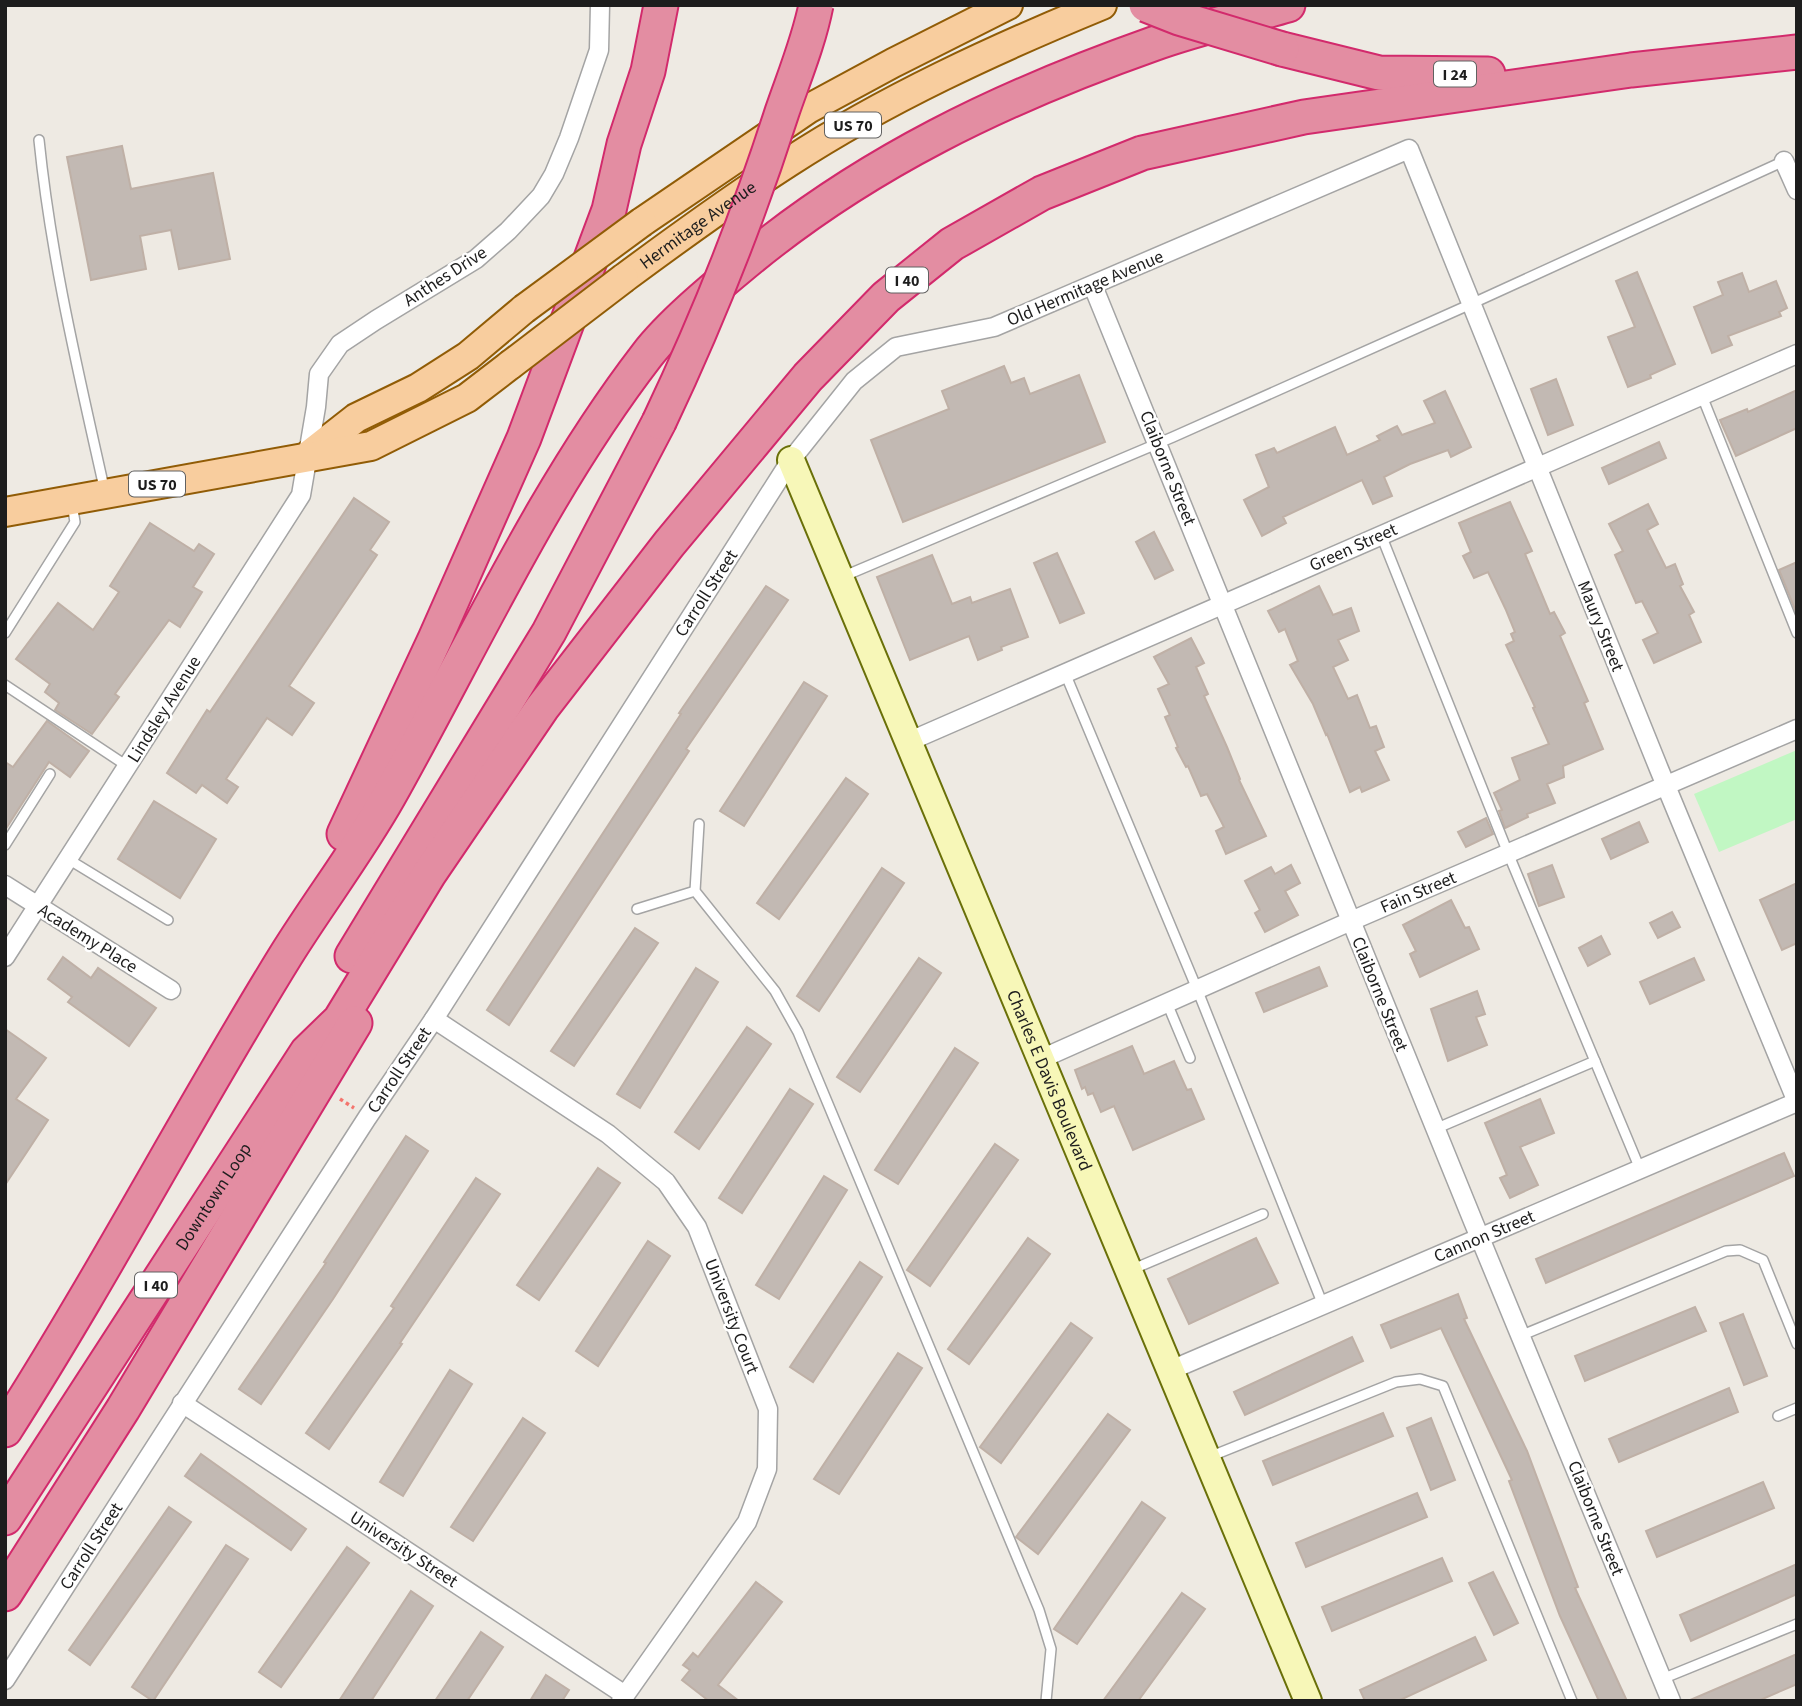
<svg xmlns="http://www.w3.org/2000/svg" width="1802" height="1706" font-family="'Source Sans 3',sans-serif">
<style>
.park{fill:#c1f7c3}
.building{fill:#c2b9b3;stroke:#bfb0a6;stroke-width:2}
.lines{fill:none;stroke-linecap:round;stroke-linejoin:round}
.lane-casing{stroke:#a4a4a4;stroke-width:12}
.street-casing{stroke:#a4a4a4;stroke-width:21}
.secondary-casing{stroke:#6a7009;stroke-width:30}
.primary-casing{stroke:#915c06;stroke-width:32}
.highway-casing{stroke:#d22a6c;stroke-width:37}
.path{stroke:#f4756e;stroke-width:3.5;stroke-dasharray:3.5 3.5;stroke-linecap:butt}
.lane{stroke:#fff;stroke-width:9}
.street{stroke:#fff;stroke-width:18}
.secondary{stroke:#f7f7b8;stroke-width:26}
.primary{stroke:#f8cd9e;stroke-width:28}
.highway{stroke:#e38da2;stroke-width:33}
.primary-bridge-casing{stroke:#915c06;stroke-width:32;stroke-linecap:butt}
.highway-bridge-casing{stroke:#d22a6c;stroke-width:37;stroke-linecap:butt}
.primary-bridge{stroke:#f8cd9e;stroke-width:28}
.highway-bridge{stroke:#e38da2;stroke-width:33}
.labels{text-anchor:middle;stroke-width:5;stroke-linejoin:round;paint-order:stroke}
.shield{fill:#fff;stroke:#616161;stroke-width:2}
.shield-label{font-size:16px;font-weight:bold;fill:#1d1d1d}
.street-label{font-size:18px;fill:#1d1d1d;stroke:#fff}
</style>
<rect width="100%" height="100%" fill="#eeeae3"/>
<path class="park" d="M1797 750V819L1719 852 1694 794Z"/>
<g class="building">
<path d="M122 146 131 189 213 173 230 259 179 269 171 230 140 236 146 269 91 280 67 157Z"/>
<path d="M1637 272 1675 364 1650 375 1651 378 1628 387 1608 337 1635 327 1616 281Z"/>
<path d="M1742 273 1749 292 1776 281 1787 308 1779 312 1781 316 1728 336 1732 345 1712 353 1694 307 1723 295 1718 282Z"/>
<path d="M1004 366 1011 383 1024 378 1030 394 1079 375 1105 442 903 522 871 440 949 409 942 391Z"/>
<path d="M1556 379 1573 425 1548 435 1531 389Z"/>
<path d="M1797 390V428L1736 456 1720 420 1747 409 1748 412Z"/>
<path d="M1445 391 1471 447 1451 457 1448 450 1410 464 1384 477 1392 496 1373 504 1362 480 1283 517 1286 523 1262 536 1244 500 1269 487 1256 455 1274 448 1277 453 1335 427 1347 455 1380 440 1377 436 1397 426 1402 435 1435 423 1424 401Z"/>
<path d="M1659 442 1666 458 1609 484 1602 468Z"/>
<path d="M354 498 389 522 370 550 377 555 289 686 314 703 292 735 267 718 226 779 238 787 227 803 202 785 196 793 167 773 207 710 210 712Z"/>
<path d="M1510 502 1532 551 1525 554 1550 614 1554 612 1565 633 1560 636 1588 701 1584 703 1603 749 1563 766 1564 777 1547 784 1555 803 1527 814 1528 817 1505 828 1499 811 1502 810 1494 793 1520 780 1512 758 1549 744 1533 708 1535 707 1506 645 1514 641 1511 634 1515 632 1506 610 1488 572 1474 578 1463 556 1471 552 1459 523Z"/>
<path d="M1648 504 1658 524 1647 530 1666 568 1675 564 1683 584 1680 586 1694 612 1689 615 1701 642 1654 663 1643 640 1658 633 1642 601 1636 603 1615 555 1623 551 1609 524Z"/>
<path d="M150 523 194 551 199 544 214 554 193 587 202 592 180 627 169 620 115 694 119 697 92 734 55 710 59 703 45 692 50 684 16 659 58 603 93 630 119 592 110 586Z"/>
<path d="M1154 532 1173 570 1155 579 1136 542Z"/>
<path d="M1057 553 1084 613 1060 623 1034 563Z"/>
<path d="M932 555 952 604 970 597 972 603 1010 589 1028 637 1001 647 1002 650 978 660 969 636 910 660 877 577Z"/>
<path d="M1797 562V612H1796L1779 570Z"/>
<path d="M766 586 788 600 686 749 689 751 509 1025 487 1010 681 714 679 713Z"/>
<path d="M1319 586 1333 615 1351 608 1359 631 1338 640 1348 660 1333 667 1348 699 1357 695 1370 728 1376 726 1384 747 1375 751 1389 780 1362 792 1360 787 1350 792 1327 734 1326 735 1313 704 1290 665 1298 661 1285 629 1279 632 1268 611Z"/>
<path d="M1191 638 1204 663 1196 667 1208 694 1204 696 1227 747 1240 779 1239 780 1266 836 1226 854 1216 831 1224 827 1207 794 1201 796 1188 766 1186 767 1176 748 1178 747 1165 717 1170 715 1158 689 1169 684 1154 657Z"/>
<path d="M804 682 827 696 744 826 720 811Z"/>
<path d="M47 721 89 751 70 777 49 762 5 830V762L13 767Z"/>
<path d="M846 778 868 794 779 919 757 903Z"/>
<path d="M154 801 216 839 180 898 118 859Z"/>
<path d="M1486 818 1493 834 1466 847 1458 832Z"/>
<path d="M1639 822 1648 842 1611 859 1602 839Z"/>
<path d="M1291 865 1300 883 1285 891 1298 915 1265 932 1255 913 1260 910 1245 881 1271 867 1275 874Z"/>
<path d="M1552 865 1564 897 1539 906 1528 874Z"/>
<path d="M882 868 904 883 819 1011 797 996Z"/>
<path d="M1797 883V943L1782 950 1760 900Z"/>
<path d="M1451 900 1465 928 1469 927 1479 949 1420 977 1410 954 1416 951 1403 925Z"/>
<path d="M1672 912 1680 927 1658 938 1650 923Z"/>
<path d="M635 928 658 943 574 1066 551 1051Z"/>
<path d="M1601 936 1610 954 1588 966 1579 948Z"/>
<path d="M63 957 91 978 98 968 156 1008 129 1046 68 1002 72 997 48 979Z"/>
<path d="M919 958 941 973 860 1092 837 1077Z"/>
<path d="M1694 958 1704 980 1650 1004 1640 982Z"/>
<path d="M1319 967 1327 986 1264 1012 1256 993Z"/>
<path d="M696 968 718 982 640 1108 617 1094Z"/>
<path d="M1477 991 1485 1014 1476 1017 1487 1045 1448 1061 1431 1009Z"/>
<path d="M747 1027 771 1044 699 1149 675 1132Z"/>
<path d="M5 1029 46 1058 16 1099 48 1120 5 1185Z"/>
<path d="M1132 1046 1144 1074 1174 1061 1187 1090 1191 1089 1204 1119 1133 1150 1114 1106 1101 1112 1093 1093 1088 1095 1085 1087 1082 1089 1075 1070Z"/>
<path d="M955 1048 978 1063 898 1184 875 1170Z"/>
<path d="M790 1089 813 1104 742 1213 719 1198Z"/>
<path d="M1540 1099 1554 1133 1520 1147 1538 1185 1510 1198 1500 1178 1507 1175 1485 1123Z"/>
<path d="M406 1136 428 1151 333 1299 261 1404 239 1389 326 1263 324 1262Z"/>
<path d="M995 1144 1018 1160 930 1286 907 1270Z"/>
<path d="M1784 1153 1794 1176 1546 1283 1536 1259Z"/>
<path d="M598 1168 620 1183 539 1300 517 1285Z"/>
<path d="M824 1176 847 1190 779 1299 756 1285Z"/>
<path d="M476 1178 500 1194 400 1343 402 1344 329 1449 306 1433 394 1308 391 1306Z"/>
<path d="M1028 1238 1050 1254 969 1364 948 1349Z"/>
<path d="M1256 1238 1278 1283 1189 1324 1168 1279Z"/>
<path d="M648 1241 670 1256 598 1366 576 1351Z"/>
<path d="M860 1262 882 1277 813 1382 790 1367Z"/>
<path d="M1458 1294 1467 1318 1464 1319 1527 1451 1578 1587 1575 1588 1627 1701H1599L1560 1616 1509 1481 1512 1480 1441 1328 1391 1348 1381 1325Z"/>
<path d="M1695 1307 1706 1331 1585 1381 1575 1356Z"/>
<path d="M1743 1314 1767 1376 1744 1385 1720 1323Z"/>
<path d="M1071 1323 1092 1338 1001 1463 980 1447Z"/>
<path d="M1352 1337 1363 1361 1245 1415 1234 1392Z"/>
<path d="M898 1353 922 1368 839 1494 814 1479Z"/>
<path d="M450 1370 472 1384 403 1496 380 1482Z"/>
<path d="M1729 1388 1738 1412 1619 1462 1609 1439Z"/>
<path d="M1383 1413 1393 1436 1273 1485 1263 1461Z"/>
<path d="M1108 1414 1130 1430 1038 1554 1016 1537Z"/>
<path d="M523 1418 545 1433 473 1541 451 1527Z"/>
<path d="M1431 1418 1455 1480 1431 1490 1407 1428Z"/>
<path d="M201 1454 306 1529 291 1550 185 1476Z"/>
<path d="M1763 1482 1774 1508 1657 1557 1646 1531Z"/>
<path d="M1417 1493 1427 1517 1306 1567 1296 1543Z"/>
<path d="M1142 1502 1165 1518 1077 1644 1054 1629Z"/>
<path d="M169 1507 191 1522 90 1665 69 1650Z"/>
<path d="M226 1545 248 1559 153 1701 132 1687Z"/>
<path d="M347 1547 369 1563 281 1687 259 1672Z"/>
<path d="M1442 1558 1452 1581 1332 1631 1322 1607Z"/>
<path d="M1797 1564V1594L1691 1641 1680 1615Z"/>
<path d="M1493 1572 1518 1623 1494 1635 1469 1583Z"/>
<path d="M756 1582 782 1602 718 1685 739 1701H709L682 1680 690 1670 683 1665 693 1653 698 1657Z"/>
<path d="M411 1591 433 1606 371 1701H339Z"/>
<path d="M1182 1593 1205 1609 1138 1701H1103Z"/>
<path d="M481 1632 503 1647 467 1701H435Z"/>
<path d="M1475 1637 1486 1660 1398 1701H1365L1360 1690Z"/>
<path d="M1797 1654V1684L1758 1701H1688Z"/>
<path d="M546 1675 569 1690 562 1701H530Z"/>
</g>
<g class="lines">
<g class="lane-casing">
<g id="lane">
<path d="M39 140C51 259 79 375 105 492"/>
<path d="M1702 396 1797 633"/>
<path d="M1381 535 1508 853 1640 1169"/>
<path d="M842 577 1173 437 1471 304 1784 161"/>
<path d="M5 633 75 522 72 504"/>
<path d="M1065 673 1197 989 1323 1305"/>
<path d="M5 685 127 766"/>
<path d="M699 824 695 891 775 991 798 1032 1039 1610 1051 1649 1046 1701"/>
<path d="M5 845 50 774"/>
<path d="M68 859 168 920"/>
<path d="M637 909 695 891"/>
<path d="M1167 1003 1190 1058"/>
<path d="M1435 1129 1595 1061"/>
<path d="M1131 1270 1263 1214"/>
<path d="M1520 1336 1726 1251 1740 1250 1763 1260 1797 1344"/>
<path d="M1778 1416 1797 1408"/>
<path d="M1209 1457 1396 1382 1420 1379 1443 1386 1572 1701"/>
<path d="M1662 1679 1797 1624"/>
</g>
</g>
<g class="street-casing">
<g id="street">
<path d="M1784 161 1797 190"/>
<path d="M1093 286 1473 1221 1671 1701"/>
<path d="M910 741 1797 354"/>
<path d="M5 885 171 990"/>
<path d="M5 957 301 495 316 407 319 374 340 344 376 320 476 259 508 231 541 196 554 174 569 138 599 50 600 5"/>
<path d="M434 1019 608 1134 666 1182 697 1227 768 1409 767 1469 747 1522 621 1701"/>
<path d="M1041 1059 1351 921 1797 729"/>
<path d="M1171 1370 1797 1102"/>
<path d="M182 1403 625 1695"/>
<path d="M5 1680 367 1118 434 1019 791 460 854 381 896 347 994 327 1409 149 1659 769 1797 1102"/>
</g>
</g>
<g class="secondary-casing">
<g id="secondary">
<path id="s1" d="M791 460 1308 1701"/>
</g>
</g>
<g class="primary-casing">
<g id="primary">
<path d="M642 222 808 109 893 63 1008 5"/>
<path id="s2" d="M624 278C678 238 733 198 789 162 886 99 995 49 1102 5"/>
<path d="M310 454 356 418 418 388 468 356 524 309"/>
<path d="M5 512 371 446 467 398 510 365"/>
</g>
</g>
<g class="highway-casing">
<g id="highway">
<path d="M1282 49 1379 73 1488 74"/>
<path d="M344 834 435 639 524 438 609 210 624 144 648 71 661 5"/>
<path d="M352 956 549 632 659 422"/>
<path d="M5 1430C104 1275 189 1112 286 955 319 902 358 851 389 796 472 648 543 490 647 355 670 325 712 290 741 266 864 163 1003 97 1153 44 1197 28 1243 18 1288 5"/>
<path id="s3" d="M5 1518 307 1052 340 1020 429 874 542 708 669 544 808 377 886 297 952 244 1042 193 1142 153 1304 117 1631 70 1797 52"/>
<path d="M5 1594 123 1409 355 1023"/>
</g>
</g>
<path class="path" d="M340 1099 354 1108"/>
<use href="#lane" class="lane"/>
<use href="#street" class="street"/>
<use href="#secondary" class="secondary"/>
<use href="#primary" class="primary"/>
<use href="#highway" class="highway"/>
<g class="primary-bridge-casing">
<g id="primary-bridge">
<path d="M524 309 642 222"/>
<path d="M510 365 624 278"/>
</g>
</g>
<g class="highway-bridge-casing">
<g id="highway-bridge">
<path d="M1146 5 1179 18 1282 49"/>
<path d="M659 422C707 321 748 218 782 112 794 77 809 41 816 5"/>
</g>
</g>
<use href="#primary-bridge" class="primary-bridge"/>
<use href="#highway-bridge" class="highway-bridge"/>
</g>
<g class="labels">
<g class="shield">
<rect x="1434" y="61.5" width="42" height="25" rx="5"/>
<rect x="825" y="112.5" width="56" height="25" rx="5"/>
<rect x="886" y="267.5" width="42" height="25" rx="5"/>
<rect x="129" y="471.5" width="56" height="25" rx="5"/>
<rect x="135" y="1272.5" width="42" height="25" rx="5"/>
</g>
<g class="shield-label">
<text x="1455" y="80">I 24</text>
<text x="853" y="131">US 70</text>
<text x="907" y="286">I 40</text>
<text x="157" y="490">US 70</text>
<text x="156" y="1291">I 40</text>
</g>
<g class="street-label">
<text dy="6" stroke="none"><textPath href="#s2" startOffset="91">Hermitage Avenue</textPath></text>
<text transform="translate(445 276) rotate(-33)" y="6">Anthes Drive</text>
<text transform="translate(1085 288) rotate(-23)" y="6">Old Hermitage Avenue</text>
<text transform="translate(1168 468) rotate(68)" y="6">Claiborne Street</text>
<text transform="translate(1353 547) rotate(-24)" y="6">Green Street</text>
<text transform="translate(706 593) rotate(-57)" y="6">Carroll Street</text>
<text transform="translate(1601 626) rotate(68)" y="6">Maury Street</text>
<text transform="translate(164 709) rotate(-58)" y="6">Lindsley Avenue</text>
<text transform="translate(1418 892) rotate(-23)" y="6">Fain Street</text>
<text transform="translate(88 938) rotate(32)" y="6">Academy Place</text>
<text transform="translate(1380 994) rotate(68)" y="6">Claiborne Street</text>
<text transform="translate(399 1070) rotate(-56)" y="6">Carroll Street</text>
<text dy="6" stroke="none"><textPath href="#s1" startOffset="672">Charles E Davis Boulevard</textPath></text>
<text dy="6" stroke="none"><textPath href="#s3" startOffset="383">Downtown Loop</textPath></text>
<text transform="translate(1484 1236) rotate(-23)" y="6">Cannon Street</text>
<text transform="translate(732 1316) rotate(69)" y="6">University Court</text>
<text transform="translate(1596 1518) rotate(68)" y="6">Claiborne Street</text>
<text transform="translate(91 1546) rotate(-57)" y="6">Carroll Street</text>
<text transform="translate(404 1549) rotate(33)" y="6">University Street</text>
</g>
</g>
<rect width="1802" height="1706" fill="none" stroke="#1d1d1d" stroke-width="14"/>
</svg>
